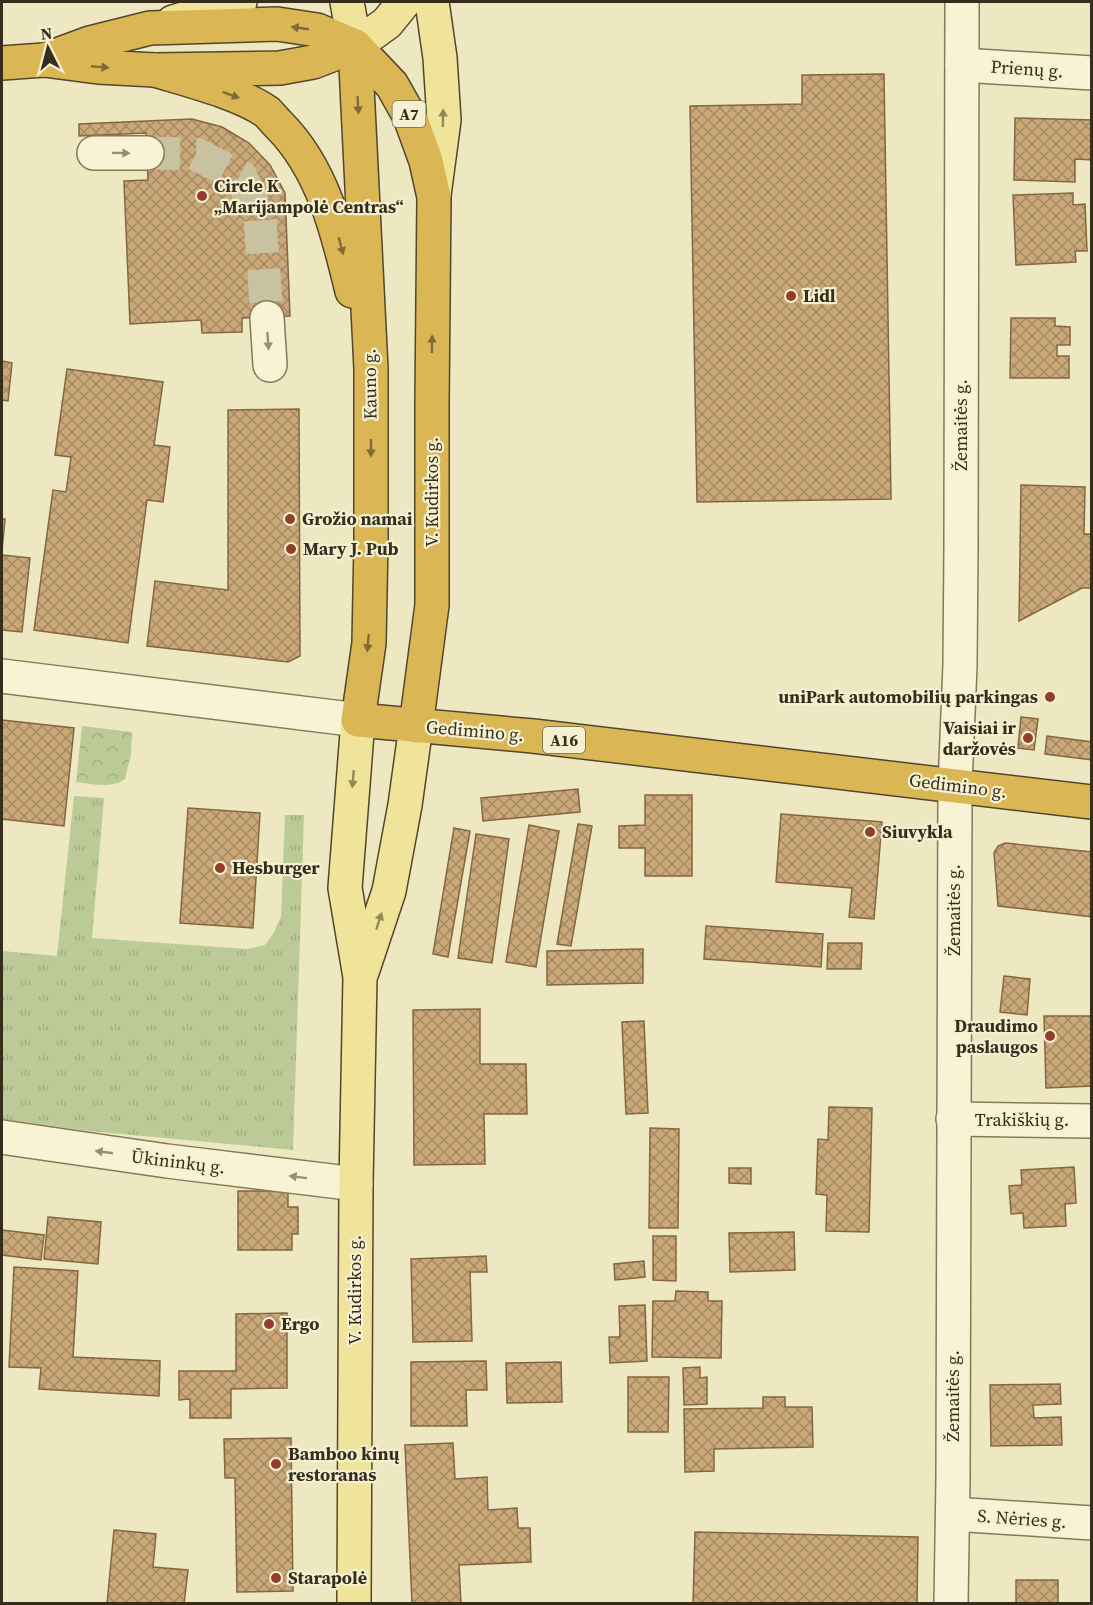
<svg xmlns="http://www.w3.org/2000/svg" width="1093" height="1605" font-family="'Source Serif 4',serif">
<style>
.grass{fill:url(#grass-tufts)}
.park{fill:url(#park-crowns)}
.building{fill:url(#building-cross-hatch);stroke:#846740;stroke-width:1.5}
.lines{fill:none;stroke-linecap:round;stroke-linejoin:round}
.minor-tunnel{stroke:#c8c2a1;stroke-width:33;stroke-dasharray:33 16;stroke-linecap:butt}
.minor-casing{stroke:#867959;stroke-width:36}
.major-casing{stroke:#53462e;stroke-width:36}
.highway-casing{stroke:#53462e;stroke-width:36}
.minor{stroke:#f8f3d4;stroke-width:33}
.major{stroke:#efe49a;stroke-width:33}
.highway{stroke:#dab754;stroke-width:33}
.oneway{fill:#806b36}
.oneway2{fill:#92885c}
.oneway3{fill:#979078}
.poi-dot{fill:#933d2b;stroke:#f4f0d1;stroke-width:2}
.labels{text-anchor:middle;stroke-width:4.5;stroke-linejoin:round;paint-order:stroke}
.shield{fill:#f4f0d1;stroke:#6f6853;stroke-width:1.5}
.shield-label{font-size:16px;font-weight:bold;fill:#362d1d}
.street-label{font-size:18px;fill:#362d1d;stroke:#f4f0d1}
.poi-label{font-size:18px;font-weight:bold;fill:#362d1d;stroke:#f4f0d1;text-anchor:start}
</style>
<defs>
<pattern id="grass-tufts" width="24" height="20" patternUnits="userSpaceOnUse" patternTransform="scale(1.5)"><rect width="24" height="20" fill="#bbca96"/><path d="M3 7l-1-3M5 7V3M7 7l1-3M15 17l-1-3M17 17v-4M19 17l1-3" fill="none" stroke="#a1ae81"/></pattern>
<pattern id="park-crowns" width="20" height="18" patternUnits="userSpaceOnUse" patternTransform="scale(1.5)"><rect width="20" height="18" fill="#bbca96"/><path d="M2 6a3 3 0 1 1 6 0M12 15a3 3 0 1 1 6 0" fill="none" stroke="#a1ae81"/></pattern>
<pattern id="building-cross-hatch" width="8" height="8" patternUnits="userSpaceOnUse" patternTransform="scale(1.5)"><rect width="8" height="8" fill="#caa878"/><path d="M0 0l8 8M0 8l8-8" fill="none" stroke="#a58962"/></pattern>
</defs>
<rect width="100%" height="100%" fill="#ede7c2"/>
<path class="grass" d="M74 796 104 798 92 938 247 949 265 945 273 934 281 917 285 815H304L293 1150 89 1131 2 1119V951L57 956Z"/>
<path class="park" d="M82 726 132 732 131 754 125 779C111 789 93 784 76 782Z"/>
<g class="building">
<path d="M884 74 891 499 697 502 690 106 802 104V75Z"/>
<path d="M1015 118 1092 120V160L1075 159V182L1014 180Z"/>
<path d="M192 119 222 127 249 143 270 165 285 193 290 316 242 318V332L202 333 201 320 130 324 124 181 148 180 146 133 79 136V124Z"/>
<path d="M1073 193V205L1085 204 1087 251H1075L1076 262 1016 265 1013 195Z"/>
<path d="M1011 318H1055V326L1070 327V345H1057V356H1069V378H1010Z"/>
<path d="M2 361 12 363 8 401 2 400Z"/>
<path d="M67 369 163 382 154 445 170 447 163 502 147 500 128 643 34 630 53 490 66 492 71 457 55 455Z"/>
<path d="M299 409 300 656 288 662 147 646 155 581 228 590V410Z"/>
<path d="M1021 485 1085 487 1084 534H1092V588H1082L1019 621Z"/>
<path d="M2 519H5L2 551Z"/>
<path d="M2 555 30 558 22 632 2 630Z"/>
<path d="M1021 717 1038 719 1034 750 1018 748Z"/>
<path d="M2 720 74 728 64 826 2 819Z"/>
<path d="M1047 736 1092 742V760L1045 754Z"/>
<path d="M578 789 580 812 483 821 481 798Z"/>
<path d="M645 795H692V876H645V848H619V826L645 825Z"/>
<path d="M188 808 260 813 253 928 180 923Z"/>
<path d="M781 814 882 822 874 919 849 917 852 888 776 882Z"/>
<path d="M578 824 592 826 571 946 557 944Z"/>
<path d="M529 825 559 831 536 967 506 962Z"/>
<path d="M454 828 470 831 448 957 433 954Z"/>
<path d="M476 834 509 839 492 963 458 958Z"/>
<path d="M1005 843 1092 852V917L998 906 994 853 998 846Z"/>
<path d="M706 926 823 934 821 967 704 959Z"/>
<path d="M828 943H862L861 969H827Z"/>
<path d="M643 949V983L547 985V951Z"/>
<path d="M1004 976 1030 979 1027 1015 1000 1012Z"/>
<path d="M480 1009V1064H526L527 1114H484L485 1164 414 1165 413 1010Z"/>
<path d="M1044 1016H1092V1086L1046 1088Z"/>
<path d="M644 1021 648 1113 626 1114 622 1022Z"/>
<path d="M829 1107 872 1108 869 1232 826 1231 827 1195 816 1194 818 1139 828 1140Z"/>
<path d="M650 1128 679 1129 678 1228H649Z"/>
<path d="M1074 1167 1076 1203 1065 1204 1066 1226 1024 1228 1023 1213 1011 1214 1009 1186 1022 1185 1021 1170Z"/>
<path d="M729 1168H751V1184L729 1183Z"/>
<path d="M238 1191H288V1207H298V1234H292V1250H238Z"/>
<path d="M48 1217 101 1222 98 1264 44 1259Z"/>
<path d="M2 1230 44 1235 41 1260 2 1255Z"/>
<path d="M794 1232 795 1270 730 1272 729 1233Z"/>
<path d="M653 1236H676V1281L653 1280Z"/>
<path d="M486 1256 487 1272H470L472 1341 413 1342 411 1259Z"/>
<path d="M644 1261 645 1277 615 1280 614 1264Z"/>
<path d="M14 1267 78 1271 73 1357 160 1361 159 1396 39 1389 41 1368 9 1367Z"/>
<path d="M676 1291 708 1292V1301H722L721 1358 652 1357 653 1301H675Z"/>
<path d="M645 1305 647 1361 610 1363 609 1337H620L619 1306Z"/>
<path d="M287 1313V1388L231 1389V1418H190V1399L179 1400V1371H236V1314Z"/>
<path d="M486 1361 487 1390H466L467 1426H411V1362Z"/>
<path d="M561 1362 562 1402 507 1403 506 1363Z"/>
<path d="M700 1367V1378L707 1377V1404L684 1405 683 1368Z"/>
<path d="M628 1377H669L668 1432H628Z"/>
<path d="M1060 1384 1061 1404 1033 1405 1034 1418 1061 1417 1062 1445 991 1446 990 1385Z"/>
<path d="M763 1397H785V1407H812L813 1447 714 1449V1471L685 1472 684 1409 763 1408Z"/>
<path d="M291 1438 293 1591 237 1592 235 1478H225L224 1439Z"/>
<path d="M453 1443 455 1479 487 1477 488 1510 517 1508 518 1528H530L531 1562 459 1565 461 1604H412L405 1445Z"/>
<path d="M114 1530 156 1534 153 1567 188 1570 184 1604H107Z"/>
<path d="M695 1532 918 1537 917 1604H693Z"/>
<rect x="1016" y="1580" width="42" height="24"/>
</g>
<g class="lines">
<path class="minor-tunnel" d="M147 153 196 154 241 177 260 219 267 318"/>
<g class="minor-casing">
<g id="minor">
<path d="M962 65 1092 73"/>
<path d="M94 153H147"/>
<path d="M267 318 270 365"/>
<path d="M2 676 358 720"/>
<path d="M953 1119 1092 1121"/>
<path d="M2 1137 167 1161 356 1184"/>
<path d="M953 1514 1092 1523"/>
<path d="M951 1604 953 1478 955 786 960 665 961 548 962 2"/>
</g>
</g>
<g class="major-casing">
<g id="major">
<path d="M347 2 355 46 387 23 404 2"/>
<path d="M432 2 440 58 444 120 434 195"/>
<path d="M173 22 240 2"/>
<path d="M362 972 389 891 405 805 416 726"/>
<path d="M354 1604 356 1184 360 977 345 888 358 720"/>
</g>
</g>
<g class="highway-casing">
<g id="highway">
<path d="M355 46 371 369V542L369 643 358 720 533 736 1092 802"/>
<path d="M44 60 90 43 150 28 277 24 317 30 355 46 392 85 410 117 426 161 434 197 432 403V605L416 726"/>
<path d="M2 63 44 60 98 67 155 70 280 68 313 62 355 46"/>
<path d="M155 70C188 80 240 93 267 112 271 116 275 121 279 125 323 169 338 233 352 291"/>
</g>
</g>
<use href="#minor" class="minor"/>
<use href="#major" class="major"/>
<use href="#highway" class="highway"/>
</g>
<defs><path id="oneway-solid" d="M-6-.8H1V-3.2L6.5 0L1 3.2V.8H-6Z" transform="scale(1.5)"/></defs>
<g class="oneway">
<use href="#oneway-solid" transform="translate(300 28) rotate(-172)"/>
<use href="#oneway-solid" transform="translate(100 67) rotate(5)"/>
<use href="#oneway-solid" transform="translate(231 95) rotate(20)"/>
<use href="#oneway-solid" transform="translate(358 105) rotate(87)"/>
<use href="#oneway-solid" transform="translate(341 246) rotate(75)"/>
<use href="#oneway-solid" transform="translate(432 344) rotate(-89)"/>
<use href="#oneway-solid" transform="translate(371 448) rotate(90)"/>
<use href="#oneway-solid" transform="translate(368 643) rotate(95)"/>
</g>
<g class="oneway2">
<use href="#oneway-solid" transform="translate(443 118) rotate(-89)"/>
<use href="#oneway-solid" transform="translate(353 779) rotate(95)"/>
<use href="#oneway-solid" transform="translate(379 921) rotate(-72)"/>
</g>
<g class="oneway3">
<use href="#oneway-solid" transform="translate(121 153) rotate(1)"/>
<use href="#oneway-solid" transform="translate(268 341) rotate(86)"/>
<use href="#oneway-solid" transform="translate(104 1152) rotate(-172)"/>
<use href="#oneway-solid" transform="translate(298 1177) rotate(-173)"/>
</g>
<g class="poi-dot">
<circle cx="202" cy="196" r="6"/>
<circle cx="791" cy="296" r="6"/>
<circle cx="290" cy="519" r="6"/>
<circle cx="291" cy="549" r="6"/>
<circle cx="1050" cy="697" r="6"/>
<circle cx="1028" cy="738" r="6"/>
<circle cx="870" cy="832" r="6"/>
<circle cx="220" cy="868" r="6"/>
<circle cx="1050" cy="1036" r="6"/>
<circle cx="269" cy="1324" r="6"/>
<circle cx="276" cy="1464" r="6"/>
<circle cx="276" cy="1578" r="6"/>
</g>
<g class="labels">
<g class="shield">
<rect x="392.5" y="101" width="33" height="26" rx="4.5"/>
<rect x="543" y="727" width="42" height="26" rx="4.5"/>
</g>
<g class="shield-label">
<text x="409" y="120">A7</text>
<text x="564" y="746">A16</text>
</g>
<g class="street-label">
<text transform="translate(1027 69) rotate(4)" y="6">Prienų g.</text>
<text transform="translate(370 384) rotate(-91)" y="6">Kauno g.</text>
<text transform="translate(961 425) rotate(-90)" y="6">Žemaitės g.</text>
<text transform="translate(432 492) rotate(-90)" y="6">V. Kudirkos g.</text>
<text transform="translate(475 731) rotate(5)" y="6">Gedimino g.</text>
<text transform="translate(958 786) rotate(7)" y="6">Gedimino g.</text>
<text transform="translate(954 910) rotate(-90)" y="6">Žemaitės g.</text>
<text x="1022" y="1126">Trakiškių g.</text>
<text transform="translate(178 1162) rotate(7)" y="6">Ūkininkų g.</text>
<text transform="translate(355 1290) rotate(-90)" y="6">V. Kudirkos g.</text>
<text transform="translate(953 1396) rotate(-90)" y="6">Žemaitės g.</text>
<text transform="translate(1022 1519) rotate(4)" y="6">S. Nėries g.</text>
</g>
<g class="poi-label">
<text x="214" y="192">Circle K<tspan x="214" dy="21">„Marijampolė Centras“</tspan></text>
<text x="803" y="302">Lidl</text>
<text x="302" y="525">Grožio namai</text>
<text x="303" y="555">Mary J. Pub</text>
<text x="1038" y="703" text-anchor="end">uniPark automobilių parkingas</text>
<text x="1016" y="734" text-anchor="end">Vaisiai ir<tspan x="1016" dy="21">daržovės</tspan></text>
<text x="882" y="838">Siuvykla</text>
<text x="232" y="874">Hesburger</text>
<text x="1038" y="1032" text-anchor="end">Draudimo<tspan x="1038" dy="21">paslaugos</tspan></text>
<text x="281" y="1330">Ergo</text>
<text x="288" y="1460">Bamboo kinų<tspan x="288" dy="21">restoranas</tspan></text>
<text x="288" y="1584">Starapolė</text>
</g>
</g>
<rect width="1093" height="1605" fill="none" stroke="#362d1d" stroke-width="6"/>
<g transform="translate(48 48) rotate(354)" stroke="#f4f0d1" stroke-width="4.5" paint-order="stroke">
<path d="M0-4.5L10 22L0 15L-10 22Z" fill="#362d1d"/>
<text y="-9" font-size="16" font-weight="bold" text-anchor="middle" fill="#362d1d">N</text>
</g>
</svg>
